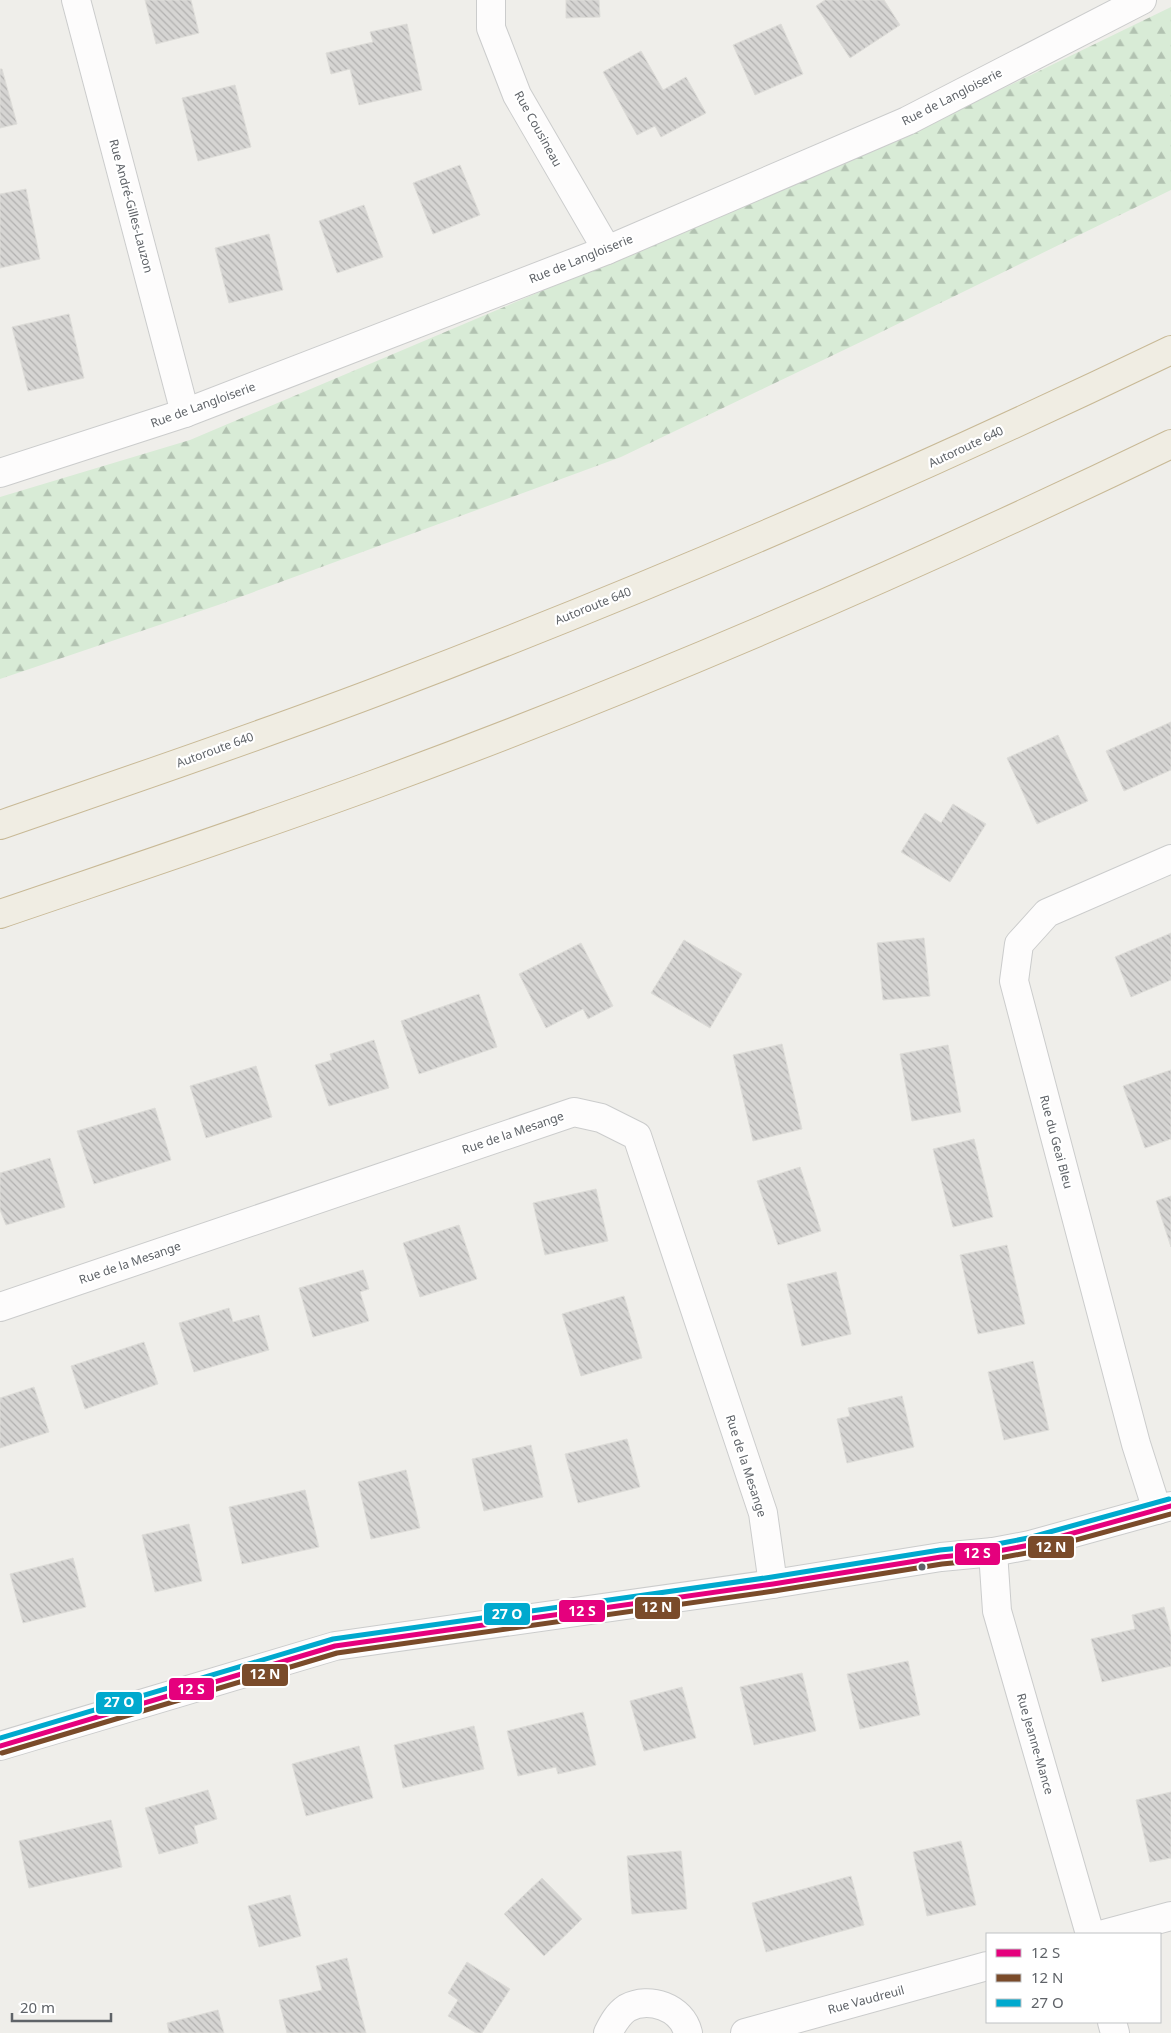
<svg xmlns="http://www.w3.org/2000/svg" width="1171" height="2033" font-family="'Noto Sans',sans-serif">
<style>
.forest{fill:url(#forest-firs)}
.building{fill:url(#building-back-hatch);stroke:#deddd9}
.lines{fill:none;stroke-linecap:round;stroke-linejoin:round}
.minor-casing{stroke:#cbcccc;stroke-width:30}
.highway-casing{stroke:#c8b996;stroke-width:30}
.minor{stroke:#fdfcfc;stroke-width:28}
.highway{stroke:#f0ede3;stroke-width:28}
.bus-1-casing{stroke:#fff;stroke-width:9}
.bus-2-casing{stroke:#fff;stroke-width:9}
.bus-3-casing{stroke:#fff;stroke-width:9}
.bus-1{stroke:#e5007d;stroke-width:5}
.bus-2{stroke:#7a4b2a;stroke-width:5}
.bus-3{stroke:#00a9ce;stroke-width:5}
.bus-dot{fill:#5f6368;stroke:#fff;stroke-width:2}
.labels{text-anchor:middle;stroke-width:4.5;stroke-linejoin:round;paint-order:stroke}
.street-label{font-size:12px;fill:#5f6368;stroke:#fff}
.line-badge{stroke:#fff;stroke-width:2}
.badge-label{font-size:14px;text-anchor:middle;font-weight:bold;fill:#fff}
</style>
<defs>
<pattern id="forest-firs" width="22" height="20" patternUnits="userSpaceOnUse" patternTransform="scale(1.25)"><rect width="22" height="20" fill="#d8ebd6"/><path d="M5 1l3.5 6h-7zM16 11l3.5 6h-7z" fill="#b2c2b1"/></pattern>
<pattern id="building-back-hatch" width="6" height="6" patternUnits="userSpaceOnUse" patternTransform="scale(1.25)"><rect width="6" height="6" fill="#d6d5d3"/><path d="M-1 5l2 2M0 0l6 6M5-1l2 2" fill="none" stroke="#b1b0af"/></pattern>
</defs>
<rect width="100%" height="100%" fill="#efeeea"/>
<path class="forest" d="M1171 7V190L871 337 621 457 221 604 0 679V497L190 440 629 254 928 125Z"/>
<g class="building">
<path d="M145 0H191L199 33 156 44Z"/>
<path d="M566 0H599L600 17 566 18Z"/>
<path d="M825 0H884L900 25 850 58 816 6Z"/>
<path d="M407 24 422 90 359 105 350 69 331 74 326 53 373 42 370 32Z"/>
<path d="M781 24 803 74 755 95 733 45Z"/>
<path d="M641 51 663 90 686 77 706 113 661 137 655 126 637 135 603 72Z"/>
<path d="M0 69H2L17 124 0 128Z"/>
<path d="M235 85 251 147 198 161 182 98Z"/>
<path d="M460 165 480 215 433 234 413 183Z"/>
<path d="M26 189 40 259 0 268V194Z"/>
<path d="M364 205 383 257 337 273 319 221Z"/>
<path d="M269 234 283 290 229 303 215 248Z"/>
<path d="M69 314 84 378 28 391 12 327Z"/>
<path d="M1171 722V770L1124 791 1106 751Z"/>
<path d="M1058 735 1088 801 1037 824 1007 758Z"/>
<path d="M953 804 986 824 950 882 901 852 925 813 941 823Z"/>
<path d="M1171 933V980L1131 997 1115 957Z"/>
<path d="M924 938 930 996 883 1000 877 943Z"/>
<path d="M684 940 742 974 710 1028 651 993Z"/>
<path d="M581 943 613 1006 588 1019 583 1009 546 1028 519 974Z"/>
<path d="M479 994 497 1047 419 1074 401 1021Z"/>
<path d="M374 1040 389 1088 329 1106 315 1065 332 1060 330 1054Z"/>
<path d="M782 1044 802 1129 753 1141 733 1055Z"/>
<path d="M948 1045 961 1112 912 1121 900 1054Z"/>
<path d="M256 1066 272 1117 206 1138 190 1086Z"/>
<path d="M1171 1070V1139L1145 1148 1123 1086Z"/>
<path d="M155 1108 171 1160 94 1184 77 1131Z"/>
<path d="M974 1139 993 1217 953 1227 933 1149Z"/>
<path d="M50 1158 65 1207 6 1225 0 1210V1173Z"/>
<path d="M800 1167 821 1231 778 1245 757 1181Z"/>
<path d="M596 1189 608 1241 545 1255 533 1203Z"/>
<path d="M1171 1196V1247L1156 1201Z"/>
<path d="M459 1225 477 1279 420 1297 403 1243Z"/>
<path d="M1007 1245 1025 1324 978 1334 960 1255Z"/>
<path d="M363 1270 369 1289 360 1292 369 1321 313 1337 299 1288Z"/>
<path d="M836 1272 851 1334 802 1346 787 1284Z"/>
<path d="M624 1296 642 1358 581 1376 562 1314Z"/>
<path d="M229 1308 233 1322 259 1315 269 1350 194 1372 179 1323Z"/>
<path d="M144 1342 158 1384 85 1409 71 1366Z"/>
<path d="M1033 1361 1049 1430 1004 1440 988 1372Z"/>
<path d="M34 1387 49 1432 0 1448V1398Z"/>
<path d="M902 1396 914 1447 847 1463 837 1419 850 1416 848 1408Z"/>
<path d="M627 1439 640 1487 578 1503 565 1454Z"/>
<path d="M531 1445 543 1497 484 1511 472 1459Z"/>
<path d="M406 1470 420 1528 371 1539 358 1482Z"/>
<path d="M305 1490 319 1547 242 1564 229 1507Z"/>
<path d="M189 1524 202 1581 155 1592 142 1535Z"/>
<path d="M73 1558 86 1607 23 1623 10 1574Z"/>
<path d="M1164 1607 1171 1634V1666L1102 1682 1091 1639 1135 1629 1132 1615Z"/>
<path d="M908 1661 920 1715 860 1729 847 1674Z"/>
<path d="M802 1673 816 1731 754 1745 740 1687Z"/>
<path d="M682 1687 696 1738 644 1751 630 1701Z"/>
<path d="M583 1712 596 1765 558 1774 556 1767 518 1776 507 1731Z"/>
<path d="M474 1726 484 1769 403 1788 394 1745Z"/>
<path d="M359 1746 373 1798 306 1816 292 1764Z"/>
<path d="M208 1790 217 1819 194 1826 198 1843 159 1854 145 1808Z"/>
<path d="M1171 1792V1858L1150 1862 1136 1800Z"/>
<path d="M111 1820 122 1867 29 1888 19 1841Z"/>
<path d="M961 1841 976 1905 927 1916 913 1852Z"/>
<path d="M681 1851 687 1909 632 1914 627 1856Z"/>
<path d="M851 1876 864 1925 766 1952 752 1903Z"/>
<path d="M542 1878 582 1919 544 1956 504 1914Z"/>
<path d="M290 1895 301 1936 259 1947 248 1906Z"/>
<path d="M347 1958 366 2033H287L279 2000 322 1990 316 1966Z"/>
<path d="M467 1962 510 1989 482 2033H476L448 2016 458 2000 448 1993Z"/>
<path d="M218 2010 224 2033H169L167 2023Z"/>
</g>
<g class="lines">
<g class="minor-casing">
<g id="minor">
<path d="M76 0 185 413"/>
<path d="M491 0V28L517 95 607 250"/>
<path d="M0 473 185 413 607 250 907 121 1142 0"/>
<path d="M0 1307 574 1112 601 1118 637 1136 763 1513 773 1584"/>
<path d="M1157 1510 1136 1444 1014 981 1019 944 1047 913 1171 859"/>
<path d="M993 1552 997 1611 1090 1934"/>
<path d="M0 1746 335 1646 773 1584 941 1557 993 1552 1030 1545 1171 1506"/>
<path d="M1104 1934 1171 1916"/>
<path d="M1112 2022 1115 2033"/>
<path d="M608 2033C613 2023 618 2014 627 2008 649 1996 682 2007 688 2033"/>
<path d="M745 2033 987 1966"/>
</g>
</g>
<g class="highway-casing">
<g id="highway">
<path d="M0 825C130 780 261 736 389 687 655 586 915 473 1171 350"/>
<path d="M0 914C126 871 253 829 378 783 648 684 912 569 1171 444"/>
</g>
</g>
<use href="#minor" class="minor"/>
<use href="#highway" class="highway"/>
<g class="bus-1-casing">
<path id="bus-1" d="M0 1746 335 1646 773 1584 941 1557 993 1552 1030 1545 1171 1506"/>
</g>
<g class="bus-2-casing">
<path id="bus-2" d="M2 1753 337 1653 774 1591 942 1564 994 1559 1032 1552 1171 1514"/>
</g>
<g class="bus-3-casing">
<path id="bus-3" d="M0 1738 333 1639 772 1577 940 1550 992 1545 1028 1538 1169 1499"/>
</g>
<use href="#bus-1" class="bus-1"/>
<use href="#bus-2" class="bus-2"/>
<use href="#bus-3" class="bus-3"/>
</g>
<circle class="bus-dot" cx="922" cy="1567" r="4.5"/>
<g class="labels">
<g class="street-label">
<text transform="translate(952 97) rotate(-27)" y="4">Rue de Langloiserie</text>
<text transform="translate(538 129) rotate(61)" y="4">Rue Cousineau</text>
<text transform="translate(131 206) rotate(75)" y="4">Rue André-Gilles-Lauzon</text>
<text transform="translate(581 259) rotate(-22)" y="4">Rue de Langloiserie</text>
<text transform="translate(203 405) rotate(-20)" y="4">Rue de Langloiserie</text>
<text transform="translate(966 447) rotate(-25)" y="4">Autoroute 640</text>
<text transform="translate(593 606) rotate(-22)" y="4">Autoroute 640</text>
<text transform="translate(215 750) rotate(-20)" y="4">Autoroute 640</text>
<text transform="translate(513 1133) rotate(-19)" y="4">Rue de la Mesange</text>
<text transform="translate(1056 1142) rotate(75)" y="4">Rue du Geai Bleu</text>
<text transform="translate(130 1263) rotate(-19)" y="4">Rue de la Mesange</text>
<text transform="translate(746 1466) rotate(72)" y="4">Rue de la Mesange</text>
<text transform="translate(1035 1744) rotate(74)" y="4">Rue Jeanne-Mance</text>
<text transform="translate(866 2000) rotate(-15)" y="4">Rue Vaudreuil</text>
</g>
</g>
<g class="line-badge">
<rect x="1027" y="1535" width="48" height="24" rx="5" fill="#7a4b2a"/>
<rect x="954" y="1542" width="47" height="24" rx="5" fill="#e5007d"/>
<rect x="634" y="1596" width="47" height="24" rx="5" fill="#7a4b2a"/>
<rect x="558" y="1599" width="48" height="24" rx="5" fill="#e5007d"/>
<rect x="483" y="1602" width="48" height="24" rx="5" fill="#00a9ce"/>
<rect x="241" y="1663" width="48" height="24" rx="5" fill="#7a4b2a"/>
<rect x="168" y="1677" width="47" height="24" rx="5" fill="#e5007d"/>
<rect x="95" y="1691" width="48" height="24" rx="5" fill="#00a9ce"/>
</g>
<g class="badge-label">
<text x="1051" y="1552">12 N</text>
<text x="977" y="1558">12 S</text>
<text x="657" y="1612">12 N</text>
<text x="582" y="1616">12 S</text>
<text x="507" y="1619">27 O</text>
<text x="265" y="1679">12 N</text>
<text x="191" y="1694">12 S</text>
<text x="119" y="1707">27 O</text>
</g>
<rect x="986" y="1933" width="175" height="90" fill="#ffffff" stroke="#bfc1c3"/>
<rect x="996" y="1949" width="25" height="8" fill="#e5007d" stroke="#bfc1c3"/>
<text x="1031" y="1958" font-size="15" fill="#5f6368">12 S</text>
<rect x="996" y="1974" width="25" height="8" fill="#7a4b2a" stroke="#bfc1c3"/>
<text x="1031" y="1983" font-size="15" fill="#5f6368">12 N</text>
<rect x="996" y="1999" width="25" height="8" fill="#00a9ce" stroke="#bfc1c3"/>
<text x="1031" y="2008" font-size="15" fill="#5f6368">27 O</text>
<path d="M12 2013v8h99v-8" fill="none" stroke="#5f6368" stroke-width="2.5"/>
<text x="20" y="2013" font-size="15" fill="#5f6368" stroke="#ffffff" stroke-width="4" paint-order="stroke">20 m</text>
</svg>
